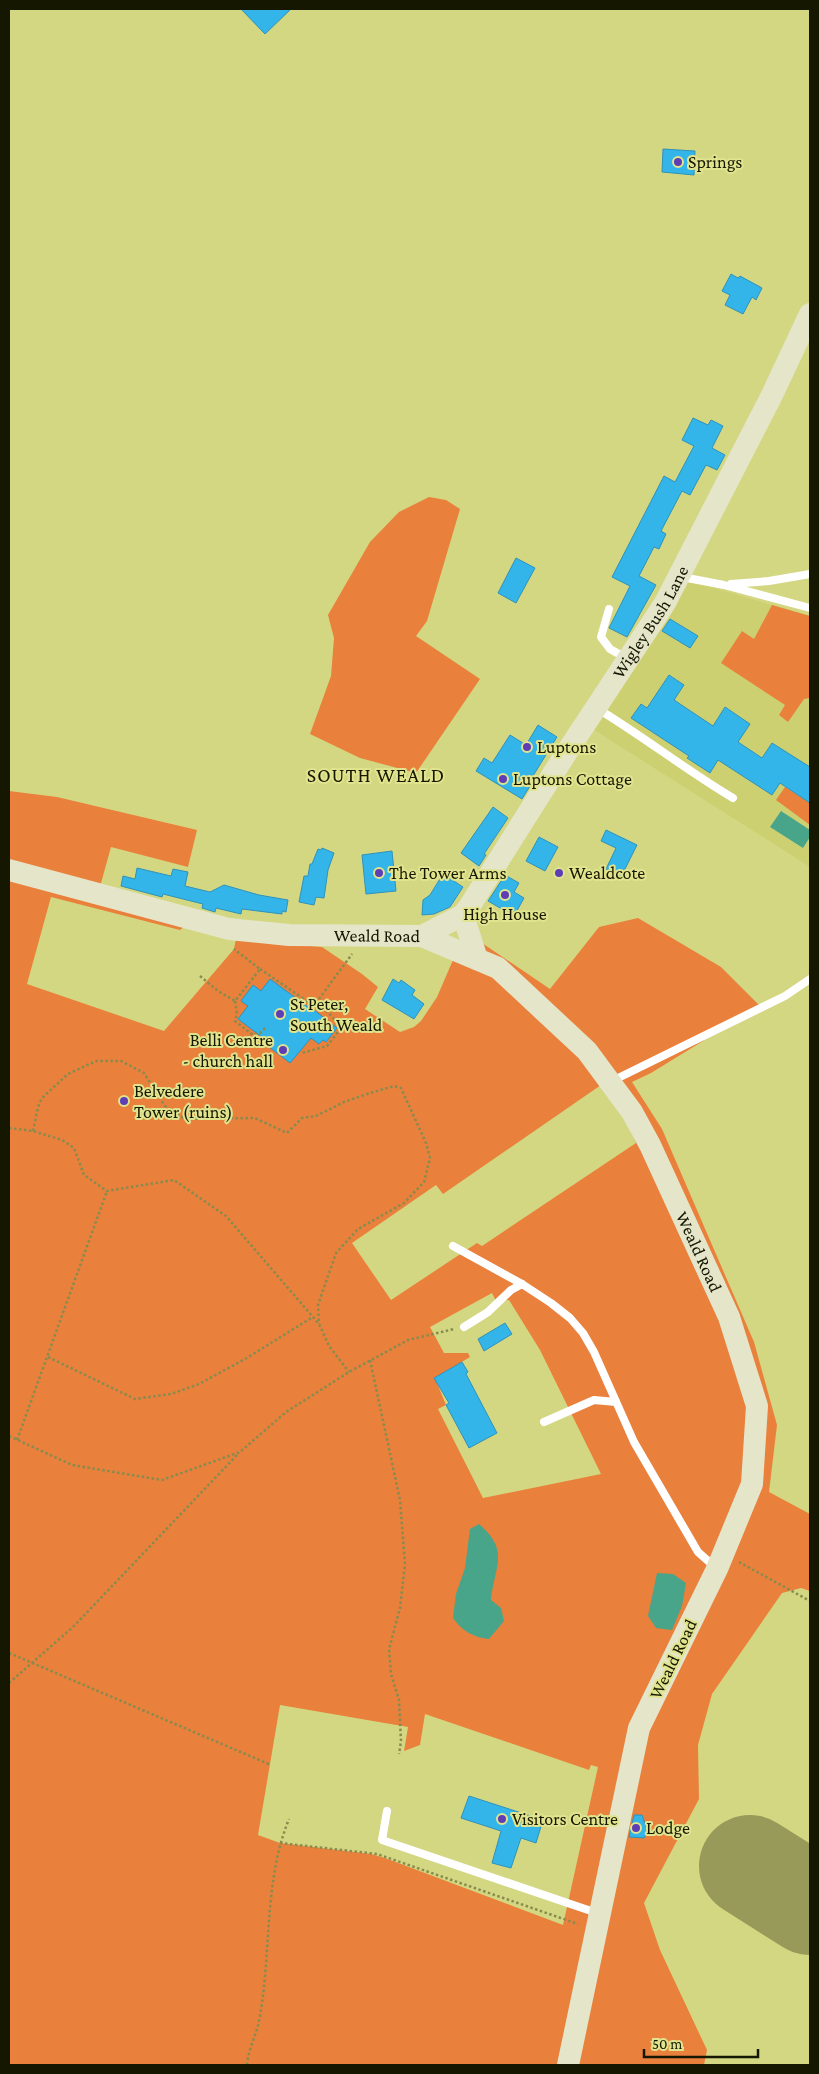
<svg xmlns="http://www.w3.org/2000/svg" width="819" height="2074" font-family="'Crimson Pro',serif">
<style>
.built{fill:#cdd071}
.green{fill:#e9803c;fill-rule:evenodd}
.water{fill:#48a589}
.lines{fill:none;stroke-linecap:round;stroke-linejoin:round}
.runway{stroke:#979a58;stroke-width:102}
.building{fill:#33b5e9;stroke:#2e92bb}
.path{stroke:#888b4e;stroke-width:2.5;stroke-dasharray:2.5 2.5;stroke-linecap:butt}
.lane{stroke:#fff;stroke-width:8}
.secondary{stroke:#e4e5c9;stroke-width:22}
.poi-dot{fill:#5e3db5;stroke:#e1e48e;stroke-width:2}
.labels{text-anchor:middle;stroke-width:4;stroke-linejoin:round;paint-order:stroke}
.poi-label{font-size:18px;fill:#161700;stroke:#e1e48e;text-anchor:start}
.street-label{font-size:18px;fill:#161700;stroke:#e1e48e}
.quarter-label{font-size:20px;letter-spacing:1px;fill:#161700;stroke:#e1e48e}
</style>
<rect width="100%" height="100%" fill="#d4d781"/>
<path class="built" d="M687 580 810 616V867L588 726Z"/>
<g class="green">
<path d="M429 497 446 500 460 509 427 621 416 636 480 679 416 773 360 758 310 734 331 676 334 638 328 615 370 542 399 512Z"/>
<path d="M772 605 810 616V698L804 699 788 722 779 715 785 705 721 663 742 631 754 639Z"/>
<path d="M785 787 810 803V825L776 800Z"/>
<path d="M9 791 57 797 197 830 188 867 111 847 98 894 193 919 180 930 51 897 27 984 164 1031 234 949 236 939 322 947 362 974 378 987 365 1009 400 1032 414 1027 421 1021 437 997 453 960 479 941 550 989 599 927 638 918 721 967 760 1006 651 1073 632 1082 662 1129 754 1342 777 1425 769 1492 810 1514V1591L801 1588 782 1593 712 1694 698 1745 699 1799 644 1903 660 1950 707 2050 704 2065H9ZM601 1085 622 1112 636 1143 482 1246 477 1243 391 1300 352 1243 436 1185 443 1194ZM492 1293 496 1301 509 1300 540 1350 601 1474 483 1498 438 1409 446 1405 435 1378 470 1357 468 1353H444L430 1327ZM280 1705 408 1727 404 1751 420 1745 425 1714 589 1770 591 1765 598 1767 563 1925 385 1858 371 1854 280 1843 258 1835Z"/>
</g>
<g class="water">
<path d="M781 811 810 830V837L803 848 770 827Z"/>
<path d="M479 1524C510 1551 495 1565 491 1600L501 1608 504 1621 489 1639C474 1638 461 1630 453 1618L456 1594 465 1568 470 1529Z"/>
<path d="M657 1573 673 1574 686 1583 682 1606 672 1630 656 1628 648 1616Z"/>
</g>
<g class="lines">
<path class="runway" d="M750 1866 810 1904"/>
</g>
<g class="building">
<path d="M241 9H291L265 34Z"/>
<path d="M663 149 695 151 694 175 662 172Z"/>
<path d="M731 274 738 278 740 276 762 288 756 300 752 297 743 314 725 305 730 295 722 291Z"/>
<path d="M693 418 708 425 711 420 723 426 712 448 725 455 717 470 706 465 690 495 682 491 661 531 666 534 659 549 654 547 639 576 656 585 627 637 609 628 630 586 612 577 664 476 675 482 694 446 682 440Z"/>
<path d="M516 558 535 568 516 603 498 593Z"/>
<path d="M670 619 698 636 690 648 662 631Z"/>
<path d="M669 675 684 685 674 700 713 726 725 707 750 724 738 742 762 758 772 743 810 767V803L780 783 772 795 718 760 710 773 687 758 689 756 631 718 641 704 647 708Z"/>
<path d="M538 725 557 737 528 784 530 786 522 799 476 771 484 758 492 763 510 735 526 745Z"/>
<path d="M493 807 508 818 484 854 486 855 479 866 461 853Z"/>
<path d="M606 830 637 845 621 877 606 869 616 848 601 841Z"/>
<path d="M539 837 558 847 545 871 526 861Z"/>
<path d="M322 848 334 853 328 870 324 898 316 897 314 905 299 902 304 876H308L310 864H312L318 849 321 850Z"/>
<path d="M392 851 396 891 366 894 362 855Z"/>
<path d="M137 868 171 876 173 869 188 872 185 886 210 892 224 885 259 895 288 900 286 912 282 911V914L242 909 241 914 216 908 215 912 202 908 203 904 163 894 162 897 121 886 123 876 135 879Z"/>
<path d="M443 874 463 887 450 907 434 914 422 915 423 900 430 895Z"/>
<path d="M505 875 519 883 514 892 524 898 514 916 488 901Z"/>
<path d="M270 979 308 1007 309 1006 337 1028 326 1042 323 1040 319 1044 311 1038 290 1063 264 1043 266 1040 238 1019 248 1006 241 1001 253 985 261 991Z"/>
<path d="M393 979 399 983 401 980 415 990 412 995 424 1004 414 1019 382 1000Z"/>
<path d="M505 1323 512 1334 484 1351 478 1339Z"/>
<path d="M462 1362 468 1372 466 1374 497 1433 469 1448 446 1405 449 1403 434 1378Z"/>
<path d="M469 1796 543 1820 536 1843 521 1838 511 1868 492 1863 501 1831 461 1818Z"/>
<path d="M634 1815H642L648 1832 644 1838 629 1837Z"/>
</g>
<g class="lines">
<g class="path">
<path d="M260 969 307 1001 314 1000 317 1001 342 1027 327 1046 302 1053"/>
<path d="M200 976 218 991 235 1001 260 969 234 949"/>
<path d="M235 1001 237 1014 235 1021 253 1035 260 1033 266 1027"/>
<path d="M316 1003 352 954"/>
<path d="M9 1128 33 1131 62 1140 74 1148 84 1175 107 1191 174 1180 226 1216 319 1324 329 1346 349 1372"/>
<path d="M33 1131 38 1107 42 1098 68 1074 96 1061H121L144 1073 165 1106 185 1119 255 1118 287 1133 302 1118 316 1116 344 1102 367 1094 394 1086 401 1088 426 1143 430 1158 424 1182 404 1203 358 1229 336 1253 318 1305 319 1324"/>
<path d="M48 1357 135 1399 171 1394 199 1384 245 1359 313 1317"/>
<path d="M370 1360 400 1500 405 1564 400 1608 389 1649 391 1674 399 1700 401 1741 399 1754"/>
<path d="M9 1436 72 1465 162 1480 240 1452 286 1412 349 1372 408 1340 454 1329"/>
<path d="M17 1440 107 1191"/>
<path d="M739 1562 810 1601"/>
<path d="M9 1653 271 1765"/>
<path d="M9 1683 73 1627 239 1453"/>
<path d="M280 1843 377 1854 578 1924"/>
<path d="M247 2065C248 2050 256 2036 259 2021 272 1954 263 1883 289 1819"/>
</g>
<g class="lane">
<path d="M682 577 724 585 810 608"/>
<path d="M731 584 769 581 810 574"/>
<path d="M609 609 601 637 610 649 626 658"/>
<path d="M598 709C644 737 686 770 733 798"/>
<path d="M612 1081 785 996 810 979"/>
<path d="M453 1246 522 1284 551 1303 570 1318 583 1333 594 1352 634 1442 698 1552 716 1568"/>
<path d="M464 1327 488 1312 511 1290 522 1284"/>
<path d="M544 1422 594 1400 616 1402"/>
<path d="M387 1811 382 1840 597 1913"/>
</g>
<g class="secondary">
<path id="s1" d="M9 870 229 929 289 935 422 936 498 968 587 1051 632 1112 650 1145 729 1317 757 1406 752 1484 717 1569 639 1728 568 2065"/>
<path d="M463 915 477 959"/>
<path id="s2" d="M422 936 463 915 469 907 570 747 665 603 772 395 810 314"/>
</g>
</g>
<g class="poi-dot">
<circle cx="678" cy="162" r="5"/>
<circle cx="527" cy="747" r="5"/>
<circle cx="503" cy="779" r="5"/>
<circle cx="379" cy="873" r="5"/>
<circle cx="559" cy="873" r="5"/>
<circle cx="505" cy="895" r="5"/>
<circle cx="280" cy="1014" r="5"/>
<circle cx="283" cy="1050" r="5"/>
<circle cx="124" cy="1101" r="5"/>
<circle cx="502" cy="1819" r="5"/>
<circle cx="636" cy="1828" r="5"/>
</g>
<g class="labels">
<g class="poi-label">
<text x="688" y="168">Springs</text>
<text x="537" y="753">Luptons</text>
<text x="513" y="785">Luptons Cottage</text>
<text x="389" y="879">The Tower Arms</text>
<text x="569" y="879">Wealdcote</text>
<text x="505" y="920" text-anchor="middle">High House</text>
<text x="290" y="1010">St Peter,<tspan x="290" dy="21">South Weald</tspan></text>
<text x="273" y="1046" text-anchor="end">Belli Centre<tspan x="273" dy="21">- church hall</tspan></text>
<text x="134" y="1097">Belvedere<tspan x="134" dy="21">Tower (ruins)</tspan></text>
<text x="512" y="1825">Visitors Centre</text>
<text x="646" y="1834">Lodge</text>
</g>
<g class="street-label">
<text dy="6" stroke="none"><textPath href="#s2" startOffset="394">Wigley Bush Lane</textPath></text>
<text dy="6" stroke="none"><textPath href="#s1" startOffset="376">Weald Road</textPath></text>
<text dy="6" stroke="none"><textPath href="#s1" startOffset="856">Weald Road</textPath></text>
<text transform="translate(673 1659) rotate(-64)" y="6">Weald Road</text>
</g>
<g class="quarter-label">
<text x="376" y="782">SOUTH WEALD</text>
</g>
</g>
<rect width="819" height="2074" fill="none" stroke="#161700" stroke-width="20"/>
<path d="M644 2049v8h114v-8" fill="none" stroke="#161700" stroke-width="2.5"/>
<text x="652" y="2049" font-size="15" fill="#161700" stroke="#e1e48e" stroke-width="4" paint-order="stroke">50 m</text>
</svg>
